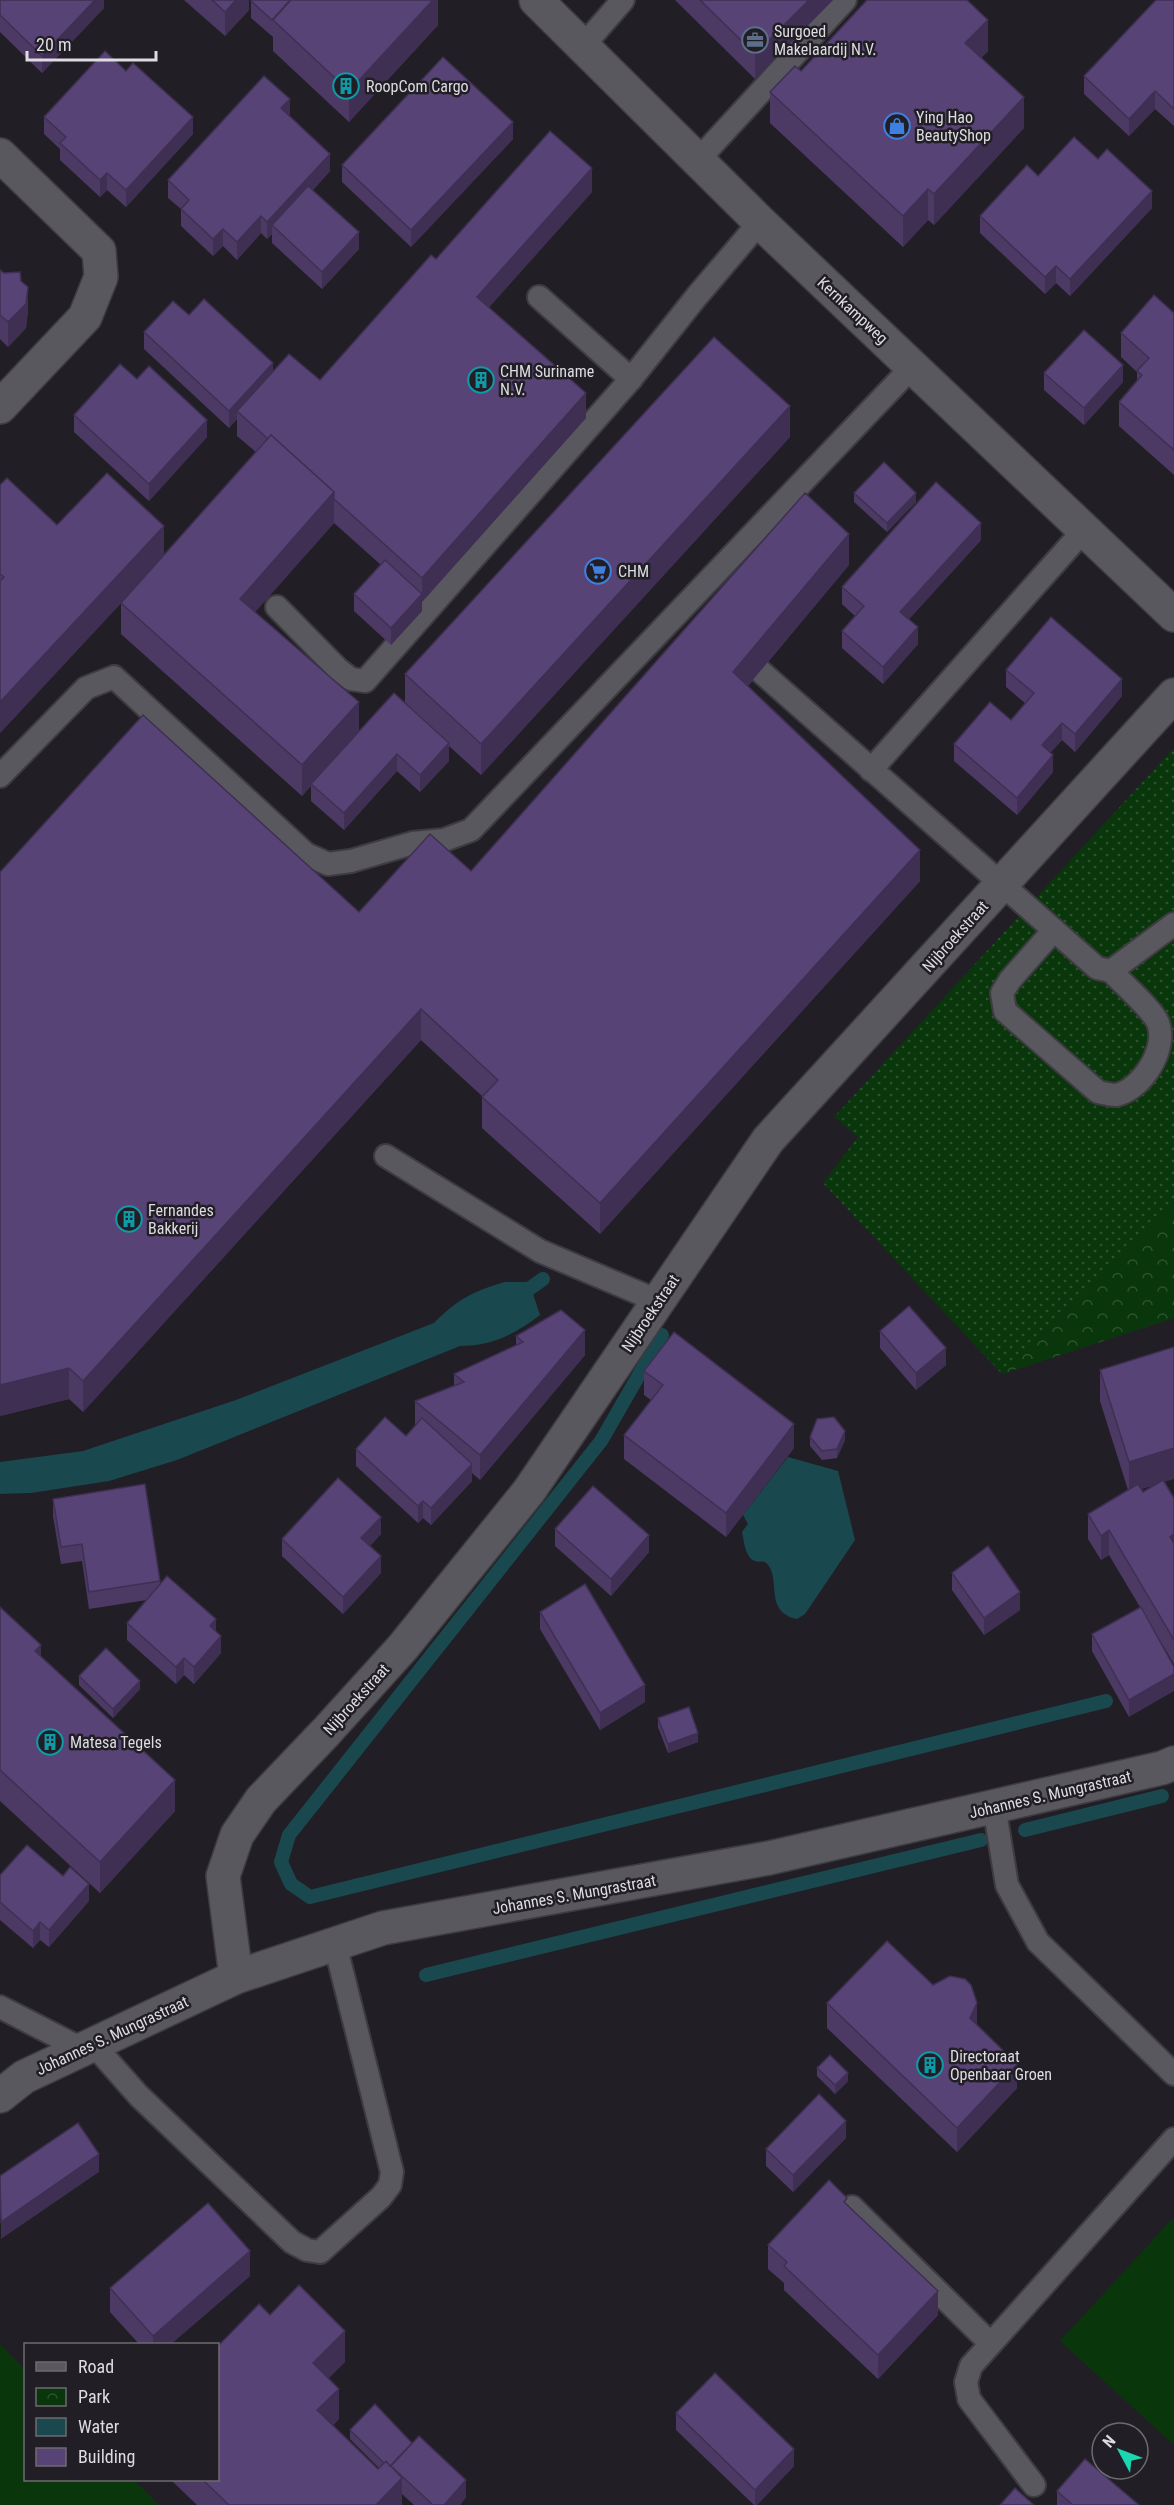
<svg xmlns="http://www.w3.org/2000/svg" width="1174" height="2505" font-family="'Roboto Condensed',sans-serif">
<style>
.grass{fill:url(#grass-dots)}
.park{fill:url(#park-crowns)}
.pitch{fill:#0a360c}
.water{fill:#1a484f}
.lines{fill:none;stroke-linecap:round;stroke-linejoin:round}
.stream{stroke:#1a484f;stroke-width:14}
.lane-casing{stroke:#3e3c41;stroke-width:26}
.street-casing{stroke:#3e3c41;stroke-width:36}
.secondary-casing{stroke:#3e3c41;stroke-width:36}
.lane{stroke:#5a585f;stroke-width:22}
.street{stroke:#5a585f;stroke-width:33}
.secondary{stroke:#5a585f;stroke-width:33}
.wall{fill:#4c3a65;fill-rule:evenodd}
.shaded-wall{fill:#3e2f53}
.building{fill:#584376;stroke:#3e2f53;stroke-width:1.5}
.labels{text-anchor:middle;stroke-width:5;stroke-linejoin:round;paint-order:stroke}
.poi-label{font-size:16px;fill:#dedce1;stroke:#211f25;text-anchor:start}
.street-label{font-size:16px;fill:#dedce1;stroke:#211f25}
</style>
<defs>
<pattern id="grass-dots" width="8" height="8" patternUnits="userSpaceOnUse" patternTransform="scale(1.5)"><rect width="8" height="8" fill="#0a360c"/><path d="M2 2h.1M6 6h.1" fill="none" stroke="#2d522f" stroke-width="1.8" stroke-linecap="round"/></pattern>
<pattern id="park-crowns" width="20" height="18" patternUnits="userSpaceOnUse" patternTransform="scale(1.5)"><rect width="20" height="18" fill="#0a360c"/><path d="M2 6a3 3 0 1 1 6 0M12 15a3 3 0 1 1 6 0" fill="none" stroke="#2d522f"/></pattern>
</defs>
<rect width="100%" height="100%" fill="#211f25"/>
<path class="grass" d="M1174 748V1205L1002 1374 823 1183 858 1137 834 1117Z"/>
<path class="park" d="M1174 1205V1318L1002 1374Z"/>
<g class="pitch">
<path d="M1174 2217V2445L1060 2341Z"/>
<path d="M0 2344 25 2370 26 2480H134L159 2505H0Z"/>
</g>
<g class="water">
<path d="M505 1282H529L540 1315C515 1334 492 1346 460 1346L177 1460 109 1481 31 1493 0 1494V1462L83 1451 236 1400 434 1323C459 1298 472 1292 505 1282Z"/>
<path d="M788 1457 838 1471 855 1540 805 1614 797 1619C764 1612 781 1581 768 1565 764 1559 760 1563 755 1561 745 1558 744 1540 742 1532L748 1524 743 1515Z"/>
</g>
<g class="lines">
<g class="stream">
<path d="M518 1297 543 1279"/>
<path d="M662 1335 601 1441 289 1835 281 1862 291 1884 310 1897 1106 1701"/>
<path d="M1025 1830 1162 1796"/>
<path d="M426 1975 981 1840"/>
</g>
<g class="lane-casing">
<g id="lane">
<path d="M583 46 623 0"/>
<path d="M698 160 845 0"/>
<path d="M539 297 631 379"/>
<path d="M277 607 339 670 351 679 365 681 631 379 697 296 760 222"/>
<path d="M760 671 1097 968 1111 971 1174 924"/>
<path d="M871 770 1084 530"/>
<path d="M0 776 86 688 114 677 306 854 328 864 351 861 413 843 444 840 471 830 913 366"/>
<path d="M1054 930 1010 980 1002 993 1005 1011 1098 1092C1103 1093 1111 1095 1116 1095 1142 1090 1168 1048 1158 1023 1153 1010 1122 983 1111 971"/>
<path d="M386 1156 540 1251 658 1301"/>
<path d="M994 1806 1007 1885 1038 1942 1174 2074"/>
<path d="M0 2007 82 2049"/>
<path d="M93 2044 139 2096 292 2242 307 2250 320 2252 381 2197 390 2185 392 2172 335 1944"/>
<path d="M852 2207 990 2343"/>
<path d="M1034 2485 969 2399 966 2382 971 2366 1174 2139"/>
</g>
</g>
<g class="street-casing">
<g id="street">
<path d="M0 155 99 251 101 277 85 317 0 407"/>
<path d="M236 1977 223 1876 237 1835 261 1800 326 1732 403 1647 529 1491 768 1140 1174 695"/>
</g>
</g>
<g class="secondary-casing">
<g id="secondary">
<path d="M536 0 760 222 1174 615"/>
<path d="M0 2096 24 2077 236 1977 383 1928 769 1858 1162 1768 1174 1763"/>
</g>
</g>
<use href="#lane" class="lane"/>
<use href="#street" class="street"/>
<use href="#secondary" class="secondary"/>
</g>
<g class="wall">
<path d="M0 0H104V8L42 73 0 32Z"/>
<path d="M184 0H249V10L225 36Z"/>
<path d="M438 0V25L349 122 273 51V37L251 18V1Z"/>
<path d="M675 0H833L755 79Z"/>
<path d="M1174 0V126L1155 109 1129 136 1084 94V76Z"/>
<path d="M988 51 981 58 1024 128 934 225 928 220 903 247 770 123V92L801 71Z"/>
<path d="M44 117 193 134 126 207 107 190 100 197 60 160V149L44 134Z"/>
<path d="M290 117 330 171 313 190 359 249 322 289 272 243V234L267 239 261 233 237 260 223 246 213 256 181 226V209L168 198V180Z"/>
<path d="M513 139 411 247 342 182V165Z"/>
<path d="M1098 159 1152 208 1070 296 1056 283 1045 294 980 233V216L1038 176Z"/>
<path d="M592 192 489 307 586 418 422 602V611L391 645 354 611V594L381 565 334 523 255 612 359 731 405 704V674L790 437 481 775 449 746V761L420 792 397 771 344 830 311 801V786L302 796 121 634V603L135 588 0 733V485L57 525 164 555 256 452 237 436V419L229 428 144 349V332L189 315 273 371 320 380 436 259Z"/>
<path d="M0 270 4 273 21 281 28 311 26 328 8 347 0 339Z"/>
<path d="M1174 313V475L1119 426V402L1137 380V372L1121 357V333Z"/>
<path d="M1044 373 1123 382 1084 425 1044 390Z"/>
<path d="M137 379 207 437 149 501 74 432V415Z"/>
<path d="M854 493 916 502 887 532 854 502Z"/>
<path d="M981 540 909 619 918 644 883 684 842 648V631L855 616 842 604V587Z"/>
<path d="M849 565 748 686 920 881 600 1234 482 1128V1096L421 1040 83 1412 69 1399 0 1416 359 912 471 871Z"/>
<path d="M1006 670 1122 696 1075 752 1062 740 1050 753 1053 772 1017 815 954 761V744L1011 720 1025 703 1006 687Z"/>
<path d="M880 1331 946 1365 916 1390 880 1348Z"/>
<path d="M516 1336 585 1355 480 1480 472 1473V1481L431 1525 423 1518 418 1523 356 1466V1449L406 1436 415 1426V1401L454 1386V1374L516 1345Z"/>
<path d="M1100 1370 1174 1498V1664L1152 1627 1129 1717 1092 1651V1634L1140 1607 1109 1555 1101 1560 1088 1539V1514L1128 1490 1100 1401ZM1154 1485 1143 1492 1141 1489Z"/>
<path d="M644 1371 794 1448 726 1537 624 1459V1435L651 1400 644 1395Z"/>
<path d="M810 1437 845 1440 837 1458 822 1460 810 1446Z"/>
<path d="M53 1499 160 1581V1585L216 1631 221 1653 194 1684 184 1675 176 1684 127 1640V1623L147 1600 89 1609 82 1561 61 1564 53 1516Z"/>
<path d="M555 1529 649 1552 611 1596 555 1546Z"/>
<path d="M381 1534 370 1546 381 1573 343 1614 282 1556V1539Z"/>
<path d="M952 1573 1020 1610 984 1635 952 1590Z"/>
<path d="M0 1607 41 1657 175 1811 100 1893 0 1801Z"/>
<path d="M540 1612 645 1702 600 1730 540 1629Z"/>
<path d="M79 1676 140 1689 113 1718 79 1685Z"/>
<path d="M658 1718 698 1742 668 1753 658 1727Z"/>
<path d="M0 1875 89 1901 49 1947 40 1940 33 1948 0 1920Z"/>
<path d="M933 1985 977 2025 1017 2088 957 2152 827 2028V2003Z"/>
<path d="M817 2068 848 2081 835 2094 817 2076Z"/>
<path d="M846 2138 793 2192 766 2166V2149Z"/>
<path d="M847 2205 938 2315 878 2379 784 2290V2283L768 2269V2245Z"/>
<path d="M250 2276 171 2344H139L110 2312V2288Z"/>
<path d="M270 2315 345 2362 328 2378 339 2419 333 2425 378 2469 379 2468 350 2439V2430L466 2497 460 2505H414L402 2494V2505H197L171 2480H218Z"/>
<path d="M676 2413 794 2466 757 2505H754L676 2430Z"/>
<path d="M1057 2491 1139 2505H1057Z"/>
</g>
<g class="shaded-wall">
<path d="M95 0H104V8L42 73V56Z"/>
<path d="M236 0H249V10L225 36V12Z"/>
<path d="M433 0H438V25L349 122V91Z"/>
<path d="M809 0H833L755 79V54Z"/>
<path d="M988 20V51L965 74V43Z"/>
<path d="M1155 91V109L1129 136V119Z"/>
<path d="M1024 97V128L934 225V194Z"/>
<path d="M290 99V116L281 108Z"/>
<path d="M193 117V134L126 207V190Z"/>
<path d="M513 122V139L411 247V230Z"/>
<path d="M330 154V171L276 229 272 225V234L267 239V222Z"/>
<path d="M592 168V192L477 321V297Z"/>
<path d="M107 173V190L100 197V180Z"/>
<path d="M928 189V220L903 247V216Z"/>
<path d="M1152 191V208L1070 296V279Z"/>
<path d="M261 216V233L237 260V242Z"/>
<path d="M223 229V246L213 256V239Z"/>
<path d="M359 232V249L322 289V272Z"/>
<path d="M1056 266V283L1045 294V277Z"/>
<path d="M28 287V311L26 328 8 347V322Z"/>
<path d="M273 363V380L237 411V419L229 428V411Z"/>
<path d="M1123 365V382L1084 425V408Z"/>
<path d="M586 393V418L422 602V611L391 645V628L422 594V578Z"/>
<path d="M790 406V437L481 775V744Z"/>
<path d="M207 420V437L149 501V484Z"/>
<path d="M334 492V523L240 629V599Z"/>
<path d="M916 493V502L887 532V523Z"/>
<path d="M981 523V540L900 629V612Z"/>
<path d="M164 526V557L0 733V702Z"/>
<path d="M849 534V565L733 703V672Z"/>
<path d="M918 627V644L883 684V667Z"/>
<path d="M1122 679V696L1075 752V734Z"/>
<path d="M359 702V733L311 784V786L302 796V765Z"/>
<path d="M1062 723V740L1042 762V745Z"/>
<path d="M449 743V761L420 792V775Z"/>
<path d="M397 754V771L344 830V813Z"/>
<path d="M1053 755V772L1017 815V798Z"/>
<path d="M920 850V881L600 1234V1203Z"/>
<path d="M421 1009V1040L83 1412V1381Z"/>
<path d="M585 1330V1355L480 1480V1455Z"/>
<path d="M946 1348V1365L916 1390V1373Z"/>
<path d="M69 1368V1399L0 1416V1385Z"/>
<path d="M794 1424V1448L726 1537V1513Z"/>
<path d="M845 1431V1440L837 1458V1449Z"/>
<path d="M1174 1448V1479L1129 1493V1462Z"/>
<path d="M472 1464V1481L431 1525V1508Z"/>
<path d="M423 1501V1518L418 1523V1506Z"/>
<path d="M381 1517V1534L361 1555V1538Z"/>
<path d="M1109 1530V1555L1101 1560V1536Z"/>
<path d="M1174 1534V1559L1170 1537Z"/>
<path d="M649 1535V1552L611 1596V1579Z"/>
<path d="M381 1556V1573L343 1614V1597Z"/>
<path d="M1020 1592V1610L984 1635V1618Z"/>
<path d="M216 1619V1636L210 1626Z"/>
<path d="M221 1636V1653L194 1684V1667Z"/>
<path d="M41 1645V1675L35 1651Z"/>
<path d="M184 1658V1675L176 1684V1667Z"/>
<path d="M1174 1674V1691L1129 1717V1700Z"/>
<path d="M140 1681V1689L113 1718V1709Z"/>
<path d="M645 1685V1702L600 1730V1713Z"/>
<path d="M698 1733V1742L668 1753V1744Z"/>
<path d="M175 1780V1811L100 1893V1862Z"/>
<path d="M89 1884V1901L49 1947V1930Z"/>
<path d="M40 1922V1940L33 1948V1931Z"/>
<path d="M977 2003V2027L970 2018Z"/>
<path d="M1017 2064V2088L957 2152V2128Z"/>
<path d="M848 2073V2081L835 2094V2085Z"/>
<path d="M846 2121V2138L793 2192V2175Z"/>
<path d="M99 2154V2172L1 2239V2222Z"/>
<path d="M250 2251V2276L171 2344H153V2336Z"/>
<path d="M938 2291V2315L878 2379V2355Z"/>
<path d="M345 2331V2362L313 2394V2363Z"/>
<path d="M339 2389V2419L317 2441V2410Z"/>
<path d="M794 2449V2466L757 2505H755V2490Z"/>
<path d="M402 2478V2505H376Z"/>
<path d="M466 2480V2497L460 2505H444Z"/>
</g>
<g class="building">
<path d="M0 0H95L42 56 0 15Z"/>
<path d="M212 0H236L225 12Z"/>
<path d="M251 0H290L272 20 251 1Z"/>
<path d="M291 0H433L349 91 273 20Z"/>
<path d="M700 0H809L755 54Z"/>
<path d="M867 0H967L988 20 965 43 1024 97 934 194 928 189 903 216 770 92 795 66 801 71Z"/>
<path d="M1156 0H1174V109L1155 91 1129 119 1084 76Z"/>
<path d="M105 51 126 71 133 63 193 117 126 190 107 173 100 180 60 143 66 137 44 117Z"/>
<path d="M443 57 513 122 411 230 342 165Z"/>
<path d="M264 76 290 99 281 108 330 154 267 222 261 216 237 242 223 229 213 239 181 209 189 200 168 180Z"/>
<path d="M550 131 592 168 477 297 586 393 422 578 334 499V492L271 435 268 439 237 411 289 354 320 380 431 255 436 259Z"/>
<path d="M1074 137 1098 159 1107 149 1152 191 1070 279 1056 266 1045 277 980 216 1027 165 1038 176Z"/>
<path d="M308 186 359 232 322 272 272 225Z"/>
<path d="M0 270 4 273 20 272 21 281 28 287 26 304 8 322 0 315Z"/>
<path d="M1154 295 1174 313V450L1119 402 1142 375 1137 371 1149 358 1121 333Z"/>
<path d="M204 299 273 363 229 411 144 332 173 301 189 315Z"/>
<path d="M1084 330 1123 365 1084 408 1044 373Z"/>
<path d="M714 337 790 406 481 744 405 674Z"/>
<path d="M120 364 137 379 149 366 207 420 149 484 74 415Z"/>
<path d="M271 435 334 492 240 599 359 702 302 765 121 603Z"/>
<path d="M884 462 916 493 887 523 854 493Z"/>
<path d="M107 473 164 526 0 702V581L4 577 0 574V485L7 478 57 525Z"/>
<path d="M936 482 981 523 900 612 918 627 883 667 842 631 864 606 842 587Z"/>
<path d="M805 493 849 534 733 672 920 850 600 1203 482 1097 498 1080 421 1009 83 1381 69 1368 0 1385V872L143 715 359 912 430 834 471 871Z"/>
<path d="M385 560 422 594 391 628 354 594Z"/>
<path d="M1051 617 1122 679 1075 734 1062 723 1042 745 1053 755 1017 798 954 744 990 702 1011 720 1034 693 1006 670Z"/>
<path d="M394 693 449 743 420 775 397 754 344 813 311 784Z"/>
<path d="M909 1306 946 1348 916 1373 880 1331Z"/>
<path d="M561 1310 585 1330 480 1455 415 1401 464 1382 454 1374 523 1342 516 1336Z"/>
<path d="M674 1332 794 1424 726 1513 624 1435 663 1385 644 1371Z"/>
<path d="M1174 1347V1448L1129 1462 1100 1370Z"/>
<path d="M385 1417 406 1436 422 1418 472 1464 431 1508 423 1501 418 1506 356 1449Z"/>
<path d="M834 1417 845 1431 837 1449 822 1451 810 1437 817 1419Z"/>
<path d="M338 1478 381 1517 361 1538 381 1556 343 1597 282 1539Z"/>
<path d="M1163 1480 1174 1498V1534L1170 1537 1174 1543V1640L1109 1530 1101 1536 1088 1514 1138 1484 1143 1492Z"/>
<path d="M145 1484 160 1581 89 1592 82 1544 61 1547 53 1499Z"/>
<path d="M593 1486 649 1535 611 1579 555 1529Z"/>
<path d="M988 1546 1020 1592 984 1618 952 1573Z"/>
<path d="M167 1576 216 1619 210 1626 221 1636 194 1667 184 1658 176 1667 127 1623Z"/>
<path d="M585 1584 645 1685 600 1713 540 1612Z"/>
<path d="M0 1607 41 1645 35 1651 175 1780 100 1862 0 1770Z"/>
<path d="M1141 1607 1174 1667V1674L1129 1700 1092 1634Z"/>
<path d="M106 1648 140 1681 113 1709 79 1676Z"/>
<path d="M689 1707 698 1733 668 1744 658 1718Z"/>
<path d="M27 1845 63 1876 70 1867 89 1884 49 1930 40 1922 33 1931 0 1902V1875Z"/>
<path d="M887 1941 933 1985 950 1976 965 1979 971 1985 977 2003 970 2018 1017 2064 957 2128 827 2003Z"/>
<path d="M830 2055 848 2073 835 2085 817 2068Z"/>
<path d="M819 2094 846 2121 793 2175 766 2149Z"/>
<path d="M78 2123 99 2154 1 2222 0 2176Z"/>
<path d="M829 2180 847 2198 844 2202 938 2291 878 2355 784 2266 787 2262 768 2245Z"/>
<path d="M208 2203 250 2251 153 2336 110 2288Z"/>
<path d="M299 2285 345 2331 313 2363 339 2389 317 2410 378 2469 386 2461 402 2478 376 2505H229L203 2480H218V2346L259 2304 270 2315Z"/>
<path d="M715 2373 794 2449 755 2490 676 2413Z"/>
<path d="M375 2404 412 2443 390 2466 386 2461 384 2463 350 2430Z"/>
<path d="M419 2436 466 2480 444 2505H433L391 2466Z"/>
<path d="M1085 2459 1139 2505H1073L1057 2491Z"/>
<path d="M1015 2488 1034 2505H1000Z"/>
</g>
<defs>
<g id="office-ring" transform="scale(1.35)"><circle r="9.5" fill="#211f25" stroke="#5c6f8a" stroke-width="1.5"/><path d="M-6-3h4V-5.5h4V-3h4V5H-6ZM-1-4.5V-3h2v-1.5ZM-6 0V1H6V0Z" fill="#5c6f8a"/></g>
<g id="building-ring" transform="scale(1.35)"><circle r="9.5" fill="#211f25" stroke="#0f9aa8" stroke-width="1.5"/><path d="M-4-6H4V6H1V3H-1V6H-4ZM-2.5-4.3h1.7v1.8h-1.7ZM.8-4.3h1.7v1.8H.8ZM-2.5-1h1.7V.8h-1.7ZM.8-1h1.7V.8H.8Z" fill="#0f9aa8"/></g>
<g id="shop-ring" transform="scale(1.35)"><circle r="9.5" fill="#211f25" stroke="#3f7fe0" stroke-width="1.5"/><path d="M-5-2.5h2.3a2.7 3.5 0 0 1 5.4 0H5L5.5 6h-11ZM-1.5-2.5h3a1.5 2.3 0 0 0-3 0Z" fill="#3f7fe0"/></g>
<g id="supermarket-ring" transform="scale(1.35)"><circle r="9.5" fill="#211f25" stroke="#3f7fe0" stroke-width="1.5"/><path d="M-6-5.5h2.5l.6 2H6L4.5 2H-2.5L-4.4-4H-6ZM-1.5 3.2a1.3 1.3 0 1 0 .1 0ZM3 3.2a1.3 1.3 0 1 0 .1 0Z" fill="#3f7fe0"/></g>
</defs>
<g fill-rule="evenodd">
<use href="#office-ring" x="755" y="40"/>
<use href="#building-ring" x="346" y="86"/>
<use href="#shop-ring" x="897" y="126"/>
<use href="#building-ring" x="481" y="380"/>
<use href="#supermarket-ring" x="598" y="571"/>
<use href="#building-ring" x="129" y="1219"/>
<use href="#building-ring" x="50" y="1742"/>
<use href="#building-ring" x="930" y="2065"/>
</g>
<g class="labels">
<g class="poi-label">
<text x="774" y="37">Surgoed<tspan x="774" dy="18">Makelaardij N.V.</tspan></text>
<text x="366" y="92">RoopCom Cargo</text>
<text x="916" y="123">Ying Hao<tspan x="916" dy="18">BeautyShop</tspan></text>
<text x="500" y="377">CHM Suriname<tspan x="500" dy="18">N.V.</tspan></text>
<text x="618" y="577">CHM</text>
<text x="148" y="1216">Fernandes<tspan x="148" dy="18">Bakkerij</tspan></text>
<text x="70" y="1748">Matesa Tegels</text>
<text x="950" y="2062">Directoraat<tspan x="950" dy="18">Openbaar Groen</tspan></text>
</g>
<g class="street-label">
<text transform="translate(853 310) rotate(43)" y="6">Kernkampweg</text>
<text transform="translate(955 936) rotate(-48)" y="6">Nijbroekstraat</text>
<text transform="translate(650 1313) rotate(-56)" y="6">Nijbroekstraat</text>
<text transform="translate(356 1699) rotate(-48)" y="6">Nijbroekstraat</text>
<text transform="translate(1050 1794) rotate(-13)" y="6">Johannes S. Mungrastraat</text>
<text transform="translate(574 1894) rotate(-10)" y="6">Johannes S. Mungrastraat</text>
<text transform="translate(112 2035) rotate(-25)" y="6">Johannes S. Mungrastraat</text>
</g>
</g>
<rect x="24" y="2343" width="195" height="138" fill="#211f25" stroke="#6d6b70" stroke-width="1.5"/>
<rect x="36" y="2362" width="30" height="9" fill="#5a585f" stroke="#6d6b70" stroke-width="1.5"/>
<text x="78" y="2373" font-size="18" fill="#dedce1">Road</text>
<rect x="36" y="2388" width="30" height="18" fill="url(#park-crowns)" stroke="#6d6b70" stroke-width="1.5"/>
<text x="78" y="2403" font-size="18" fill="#dedce1">Park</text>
<rect x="36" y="2418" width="30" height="18" fill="#1a484f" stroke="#6d6b70" stroke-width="1.5"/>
<text x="78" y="2433" font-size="18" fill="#dedce1">Water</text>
<rect x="36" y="2448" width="30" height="18" fill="#584376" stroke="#6d6b70" stroke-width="1.5"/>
<text x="78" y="2463" font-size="18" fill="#dedce1">Building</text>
<g transform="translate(1120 2451) rotate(311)"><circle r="28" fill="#211f25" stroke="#6d6b70" stroke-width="1.5"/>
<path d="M0-4.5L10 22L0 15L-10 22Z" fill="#1cd5b1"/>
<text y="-9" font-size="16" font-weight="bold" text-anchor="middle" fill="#dedce1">N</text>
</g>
<path d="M27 51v9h129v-9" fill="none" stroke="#dedce1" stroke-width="3"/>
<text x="36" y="51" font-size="18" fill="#dedce1" stroke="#211f25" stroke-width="4.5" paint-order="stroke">20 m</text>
</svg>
